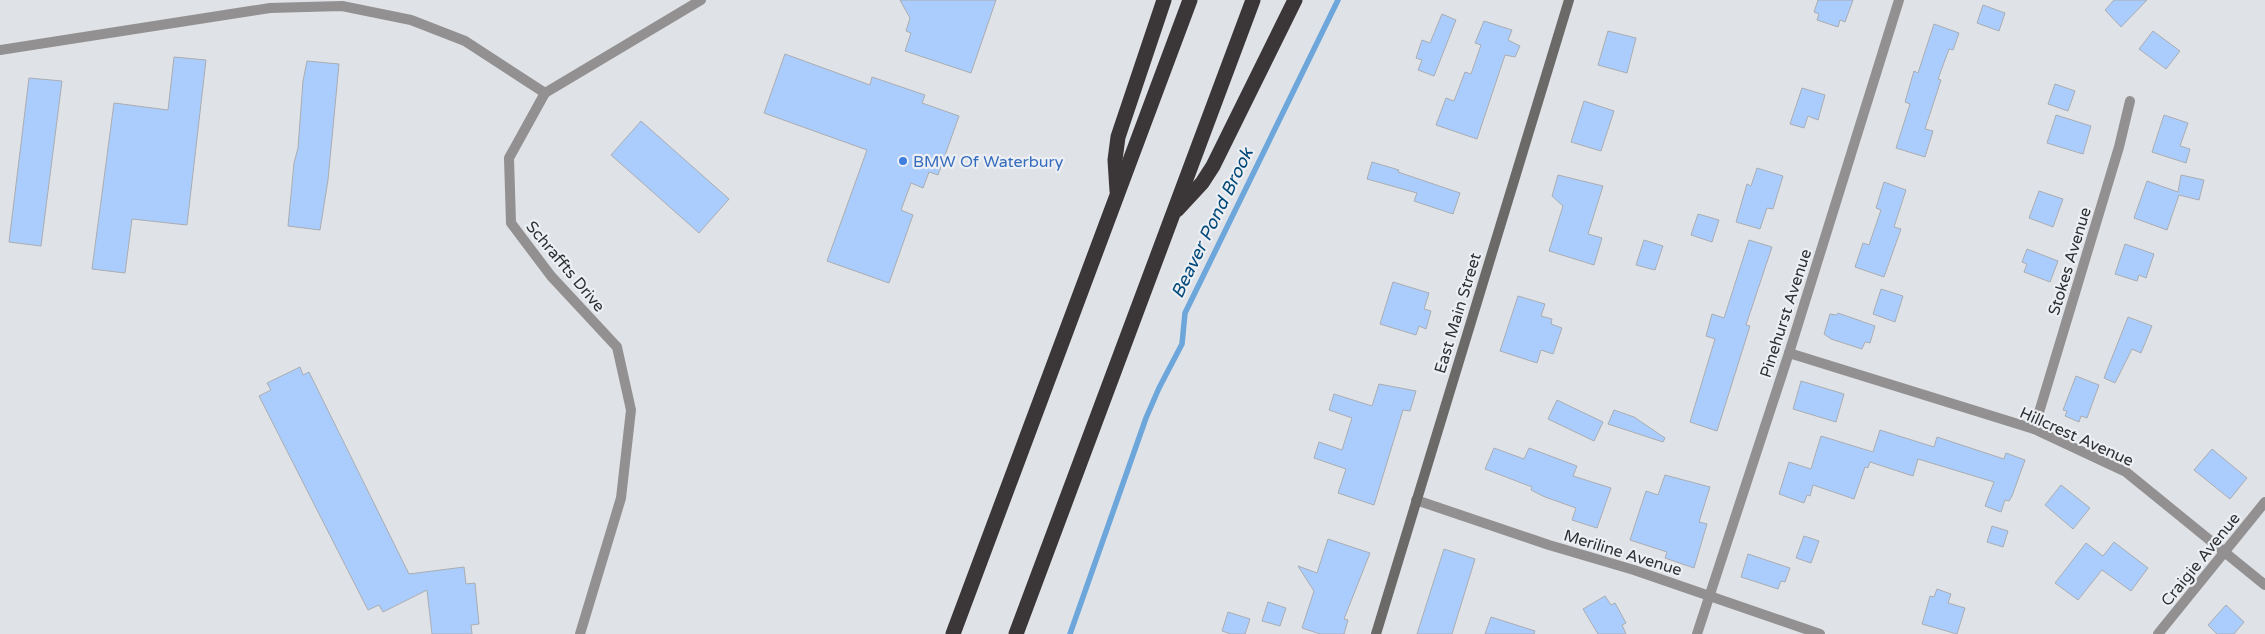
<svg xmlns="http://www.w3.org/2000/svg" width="2265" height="634" font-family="'Varela Round',sans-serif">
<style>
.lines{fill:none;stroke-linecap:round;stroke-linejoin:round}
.stream{stroke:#6da6da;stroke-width:5.5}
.building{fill:#abcdfe;stroke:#aaadb1}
.minor{stroke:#929090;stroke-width:10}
.secondary{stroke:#6c6969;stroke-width:10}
.motorway{stroke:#3b3637;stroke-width:15}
.shop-dot{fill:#3f7fe0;stroke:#eceff3;stroke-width:2}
.labels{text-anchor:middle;stroke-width:4.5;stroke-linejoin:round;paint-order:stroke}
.shop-label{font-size:16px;fill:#366cbe;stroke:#eceff3;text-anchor:start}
.street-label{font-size:16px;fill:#2f3032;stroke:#eceff3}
.water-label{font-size:18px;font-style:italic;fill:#024979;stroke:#eceff3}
</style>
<rect width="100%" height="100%" fill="#dfe2e6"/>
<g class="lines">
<path class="stream" d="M1070 634 1146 418 1159 388 1182 344 1185 313 1338 0"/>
</g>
<g class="building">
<path d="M900 0H996L971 73 905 51 911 33 906 31 910 18Z"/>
<path d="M1818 0H1853L1845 22 1840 20 1838 27 1817 20 1819 14 1814 12Z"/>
<path d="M2114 0H2147L2121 27 2105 10Z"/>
<path d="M1983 5 2005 13 1999 31 1977 23Z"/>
<path d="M1442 14 1456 20 1434 76 1418 70 1422 60 1416 58 1422 40 1430 43Z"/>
<path d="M1484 21 1512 30 1508 40 1520 46 1515 57 1505 55 1477 139 1436 125 1446 98 1454 101 1465 72 1471 74 1481 45 1475 43Z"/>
<path d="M1934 24 1959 33 1953 50 1949 49 1938 79 1941 80 1925 129 1933 131 1925 157 1896 148 1910 104 1905 102 1914 71 1918 73Z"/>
<path d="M1608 31 1636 38 1627 73 1598 65Z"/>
<path d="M2153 31 2180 51 2166 69 2139 49Z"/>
<path d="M785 54 870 85 872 77 925 95 922 103 959 116 938 175 929 172 923 188 911 183 901 210 913 215 889 283 827 261 867 150 764 113Z"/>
<path d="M174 57 206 60 187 225 132 219 125 273 92 269 114 103 168 110Z"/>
<path d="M307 61 339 64 328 180 320 230 288 226 294 163 298 148 303 81Z"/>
<path d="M29 78 62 81 41 246 9 242Z"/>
<path d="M2055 84 2075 91 2068 111 2048 104Z"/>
<path d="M1802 88 1825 95 1818 120 1808 116 1804 128 1790 124Z"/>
<path d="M1584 101 1614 111 1601 151 1571 142Z"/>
<path d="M2056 115 2091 126 2083 154 2047 143Z"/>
<path d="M2164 115 2188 123 2180 146 2190 149 2186 163 2152 152Z"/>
<path d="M641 121 729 199 699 233 611 155Z"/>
<path d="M1372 162 1399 170 1398 172 1460 193 1453 214 1414 201 1417 193 1367 179Z"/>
<path d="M1757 168 1783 176 1773 209 1767 208 1760 229 1736 222 1747 184 1751 186Z"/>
<path d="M1558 175 1603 186 1588 234 1602 238 1594 265 1549 251 1563 206 1552 196Z"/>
<path d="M2181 175 2204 180 2199 200 2179 195 2167 230 2134 218 2147 181 2178 192Z"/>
<path d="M1884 182 1906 190 1894 227 1901 229 1884 277 1855 267 1863 243 1869 245 1881 210 1876 208Z"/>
<path d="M2039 191 2063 199 2053 227 2029 218Z"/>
<path d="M1698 214 1719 220 1712 242 1691 235Z"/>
<path d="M1644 240 1663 246 1655 270 1636 265Z"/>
<path d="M1749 240 1772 247 1746 325 1750 326 1717 431 1690 422 1715 339 1706 336 1712 314 1724 318Z"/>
<path d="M2125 244 2154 254 2146 278 2139 275 2137 281 2115 274Z"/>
<path d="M2027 249 2058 261 2050 282 2024 272 2027 264 2022 262Z"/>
<path d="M1393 282 1429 293 1424 309 1431 311 1426 329 1419 326 1416 335 1380 324Z"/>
<path d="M1881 289 1903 296 1895 322 1873 314Z"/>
<path d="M1518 296 1545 304 1541 316 1552 319 1551 324 1562 328 1553 354 1541 350 1537 363 1500 351Z"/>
<path d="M1838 313 1875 326 1870 343 1865 342 1862 349 1831 339 1824 334 1830 314 1836 315Z"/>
<path d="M2128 317 2152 326 2141 353 2132 349 2115 383 2104 378Z"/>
<path d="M300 367 303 375 309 372 409 574 464 567 466 584 475 583 479 624 471 625 472 634H432L427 590 383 612 379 605 368 610 259 396 271 390 267 383Z"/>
<path d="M2076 376 2099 385 2087 418 2081 416 2079 422 2065 416 2067 411 2063 410Z"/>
<path d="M1801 381 1844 394 1836 422 1793 409Z"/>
<path d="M1379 384 1416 391 1410 411 1403 410 1374 505 1338 493 1346 469 1314 458 1319 442 1342 450 1352 418 1329 410 1334 394 1372 406Z"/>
<path d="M1557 400 1603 422 1594 441 1548 419Z"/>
<path d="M1614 410 1634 417 1665 438 1663 442 1608 424Z"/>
<path d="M1880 430 1934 447 1937 437 2004 459 2006 453 2025 460 2012 496 2009 501 2005 500 2001 512 1985 506 1994 482 1918 459 1913 476 1870 462 1868 468 1865 467 1854 499 1813 485 1810 496 1807 495 1804 503 1779 494 1789 462 1811 469 1821 436 1873 452Z"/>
<path d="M1494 448 1524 459 1529 448 1577 466 1573 476 1611 488 1597 528 1572 520 1576 508 1545 497 1531 490 1532 487 1485 469Z"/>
<path d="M2212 449 2247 478 2230 499 2194 470Z"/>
<path d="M1665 475 1710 487 1699 522 1707 524 1694 568 1665 558 1667 552 1630 540 1646 491 1658 495Z"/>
<path d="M2061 485 2090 508 2073 529 2045 505Z"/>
<path d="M1992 526 2008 531 2003 547 1987 542Z"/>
<path d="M1804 536 1819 541 1811 563 1796 558Z"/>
<path d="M1328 539 1370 553 1344 619 1348 620 1344 634H1320L1302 628 1314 591 1298 566 1317 573Z"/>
<path d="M2114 542 2148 568 2131 591 2102 570 2078 600 2055 583 2086 543 2103 556Z"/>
<path d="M1444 549 1475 559 1452 634H1417Z"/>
<path d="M1748 554 1790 568 1785 582 1781 581 1778 589 1741 577Z"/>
<path d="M1937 589 1951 594 1948 603 1965 608 1957 634 1922 624 1930 596 1934 597Z"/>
<path d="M1605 596 1611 605 1615 603 1626 623 1622 625 1626 634H1598L1583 609Z"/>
<path d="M1268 602 1286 608 1280 626 1262 621Z"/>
<path d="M2226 605 2244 622 2234 634H2217L2208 625Z"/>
<path d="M1228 612 1250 619 1245 634H1231L1222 631Z"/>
<path d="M1491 617 1535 631 1534 634H1485Z"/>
</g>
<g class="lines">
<g class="minor">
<path d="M0 50 270 8 342 6 411 20 465 41 545 93"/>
<path d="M1789 353 2034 429 2126 472 2265 585"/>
<path d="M2034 429 2119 147 2130 101"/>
<path d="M1416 500 1549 545 1634 570 1820 634"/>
<path d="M580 634 621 498 631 410 617 347 551 276 511 223 509 158 545 93 701 0"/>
<path d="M1697 634 1789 353 1899 0"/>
<path d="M2158 634 2265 502"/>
</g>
<path class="secondary" d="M1376 634 1569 0"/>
<g class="motorway">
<path d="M1117 191 1115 160 1118 137 1164 0"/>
<path d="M1177 210 1202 183 1213 166 1295 0"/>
<path d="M953 634 1190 0"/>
<path d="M1016 634 1253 0"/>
</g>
</g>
<circle class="shop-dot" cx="903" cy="161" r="5"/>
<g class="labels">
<g class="shop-label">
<text x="913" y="167">BMW Of Waterbury</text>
</g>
<g class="street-label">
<text transform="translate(2069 261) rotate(-73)" y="6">Stokes Avenue</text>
<text transform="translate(566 266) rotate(50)" y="6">Schraffts Drive</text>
<text transform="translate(1457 313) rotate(-73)" y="6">East Main Street</text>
<text transform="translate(1785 313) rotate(-72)" y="6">Pinehurst Avenue</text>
<text transform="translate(2077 436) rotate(24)" y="6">Hillcrest Avenue</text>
<text transform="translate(1623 552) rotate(17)" y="6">Meriline Avenue</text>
<text transform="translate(2200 559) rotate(-51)" y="6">Craigie Avenue</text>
</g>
<g class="water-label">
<text transform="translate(1212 223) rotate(-64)" y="6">Beaver Pond Brook</text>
</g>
</g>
</svg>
